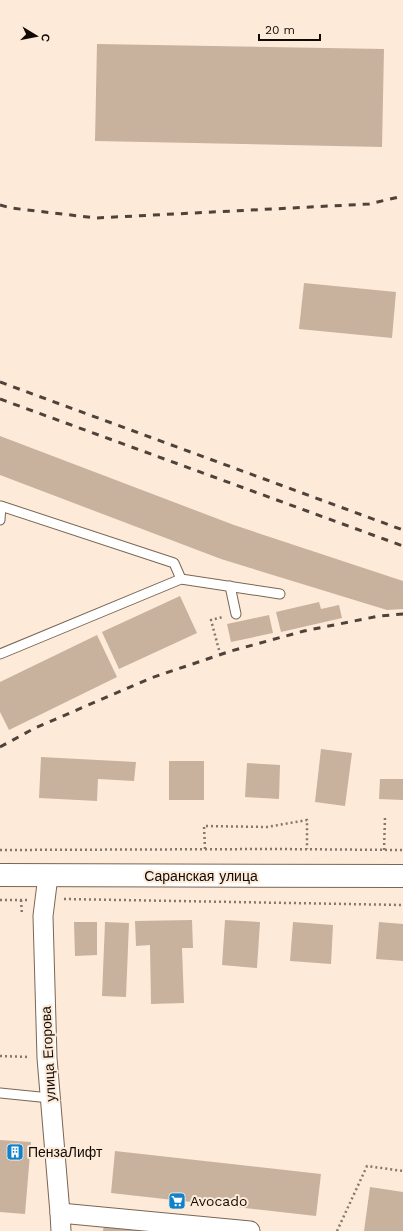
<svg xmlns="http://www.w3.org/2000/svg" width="403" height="1231" font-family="'Work Sans',sans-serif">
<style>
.building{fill:#c8b29e}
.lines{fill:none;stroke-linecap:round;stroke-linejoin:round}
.lane-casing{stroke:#7a6654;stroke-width:11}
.street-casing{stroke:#7a6654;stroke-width:21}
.secondary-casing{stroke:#7a6654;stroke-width:24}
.path{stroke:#84776b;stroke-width:2.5;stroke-dasharray:2 3;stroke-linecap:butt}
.lane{stroke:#fff;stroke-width:9}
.street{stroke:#fff;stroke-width:19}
.secondary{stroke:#fff;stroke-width:22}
.rail{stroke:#4d433a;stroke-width:3;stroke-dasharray:7 7;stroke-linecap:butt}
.labels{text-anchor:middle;stroke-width:4;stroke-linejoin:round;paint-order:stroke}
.street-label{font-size:14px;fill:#110a04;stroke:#fdead9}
.poi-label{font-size:14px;fill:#110a04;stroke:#fdead9;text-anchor:start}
</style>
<rect width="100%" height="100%" fill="#fdead9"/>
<g class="building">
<path d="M97 44 384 49 382 147 95 141Z"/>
<path d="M304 283 396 292 392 338 299 329Z"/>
<path d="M0 436 234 525 403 581V609L387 610 221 559 0 475Z"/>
<path d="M180 596 197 633 119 669 102 632Z"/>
<path d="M319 602 321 609 339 605 342 618 281 632 276 612Z"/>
<path d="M269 615 273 633 231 642 227 624Z"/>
<path d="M97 635 117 677 9 730 0 712V682Z"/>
<path d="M321 749 352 753 345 806 315 802Z"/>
<path d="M41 757 136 762 134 781 98 779 97 801 39 798Z"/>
<rect x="169" y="761" width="35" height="39"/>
<path d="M247 763 280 765 279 799 245 797Z"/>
<path d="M380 779H403V800L379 799Z"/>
<path d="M192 920 193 948H182L184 1003 151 1004 150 945 136 946 135 921Z"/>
<path d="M225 920 260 922 257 968 222 965Z"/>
<path d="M74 922H97V955L75 956Z"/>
<path d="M105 922 129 923 126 997 102 996Z"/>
<path d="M293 922 333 925 331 964 290 961Z"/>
<path d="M379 922 403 924V961L376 959Z"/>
<path d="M0 1140 31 1142 25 1214 0 1212Z"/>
<path d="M115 1151 321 1174 316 1216 111 1193Z"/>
<path d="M370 1187 403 1192V1231H364Z"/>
<path d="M104 1224 148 1230V1231H103Z"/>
</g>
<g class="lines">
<g class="lane-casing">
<g id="lane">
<path d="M0 520 1 506 174 563 181 579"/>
<path d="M230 586 236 614"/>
<path d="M0 654 181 579 280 594"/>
<path d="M0 1093 50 1098"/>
</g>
</g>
<g class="street-casing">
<g id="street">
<path d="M48 876 43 916 47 1058 60 1213 61 1231"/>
<path d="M60 1213 250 1231"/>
</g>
</g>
<g class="secondary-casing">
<path id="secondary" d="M0 875 403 876"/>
</g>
<g class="path">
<path d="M219 650 211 620 223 617"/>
<path d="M205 849 204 826 267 827 307 820V849"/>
<path d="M0 850 274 849 403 850"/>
<path d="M384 850 385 817"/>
<path d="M64 899 403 905"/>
<path d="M0 900H27"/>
<path d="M21 900 22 915"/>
<path d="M0 1056 29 1057"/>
<path d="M337 1231 367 1166 403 1171"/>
</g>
<use href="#lane" class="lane"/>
<use href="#street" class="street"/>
<use href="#secondary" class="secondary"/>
<g class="rail">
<path d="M0 205 11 208 96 218 369 204 403 196"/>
<path d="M0 382 403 530"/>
<path d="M0 399 403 546"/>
<path d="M0 747 35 728 151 678 231 651 304 631 379 616 403 614"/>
</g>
</g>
<defs>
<g id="building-square" transform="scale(0.9)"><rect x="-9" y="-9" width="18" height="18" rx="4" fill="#0e83cc" stroke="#fdead9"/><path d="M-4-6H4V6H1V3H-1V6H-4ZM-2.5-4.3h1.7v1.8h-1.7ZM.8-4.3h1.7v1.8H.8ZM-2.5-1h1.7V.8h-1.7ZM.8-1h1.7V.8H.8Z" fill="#fff"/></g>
<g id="supermarket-square" transform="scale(0.9)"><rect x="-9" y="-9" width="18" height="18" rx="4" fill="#0e83cc" stroke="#fdead9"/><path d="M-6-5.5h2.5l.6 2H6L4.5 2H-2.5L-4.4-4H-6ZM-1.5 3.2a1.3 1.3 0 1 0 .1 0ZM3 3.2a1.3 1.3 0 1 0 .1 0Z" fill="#fff"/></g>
</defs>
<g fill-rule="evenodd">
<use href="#building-square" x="15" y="1152"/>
<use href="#supermarket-square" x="177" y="1201"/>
</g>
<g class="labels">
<g class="street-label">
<text x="201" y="881">Саранская улица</text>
<text transform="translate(48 1054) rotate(-93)" y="5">улица Егорова</text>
</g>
<g class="poi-label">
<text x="28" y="1157">ПензаЛифт</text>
<text x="190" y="1206">Avocado</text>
</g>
</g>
<g transform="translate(36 36) rotate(100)" stroke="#fdead9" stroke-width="3" paint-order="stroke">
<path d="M0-3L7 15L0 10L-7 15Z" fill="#110a04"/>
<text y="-6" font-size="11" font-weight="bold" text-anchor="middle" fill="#110a04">С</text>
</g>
<path d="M259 34v6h61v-6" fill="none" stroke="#110a04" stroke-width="2"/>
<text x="265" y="34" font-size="12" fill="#110a04" stroke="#fdead9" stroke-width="3" paint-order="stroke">20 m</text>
</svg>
